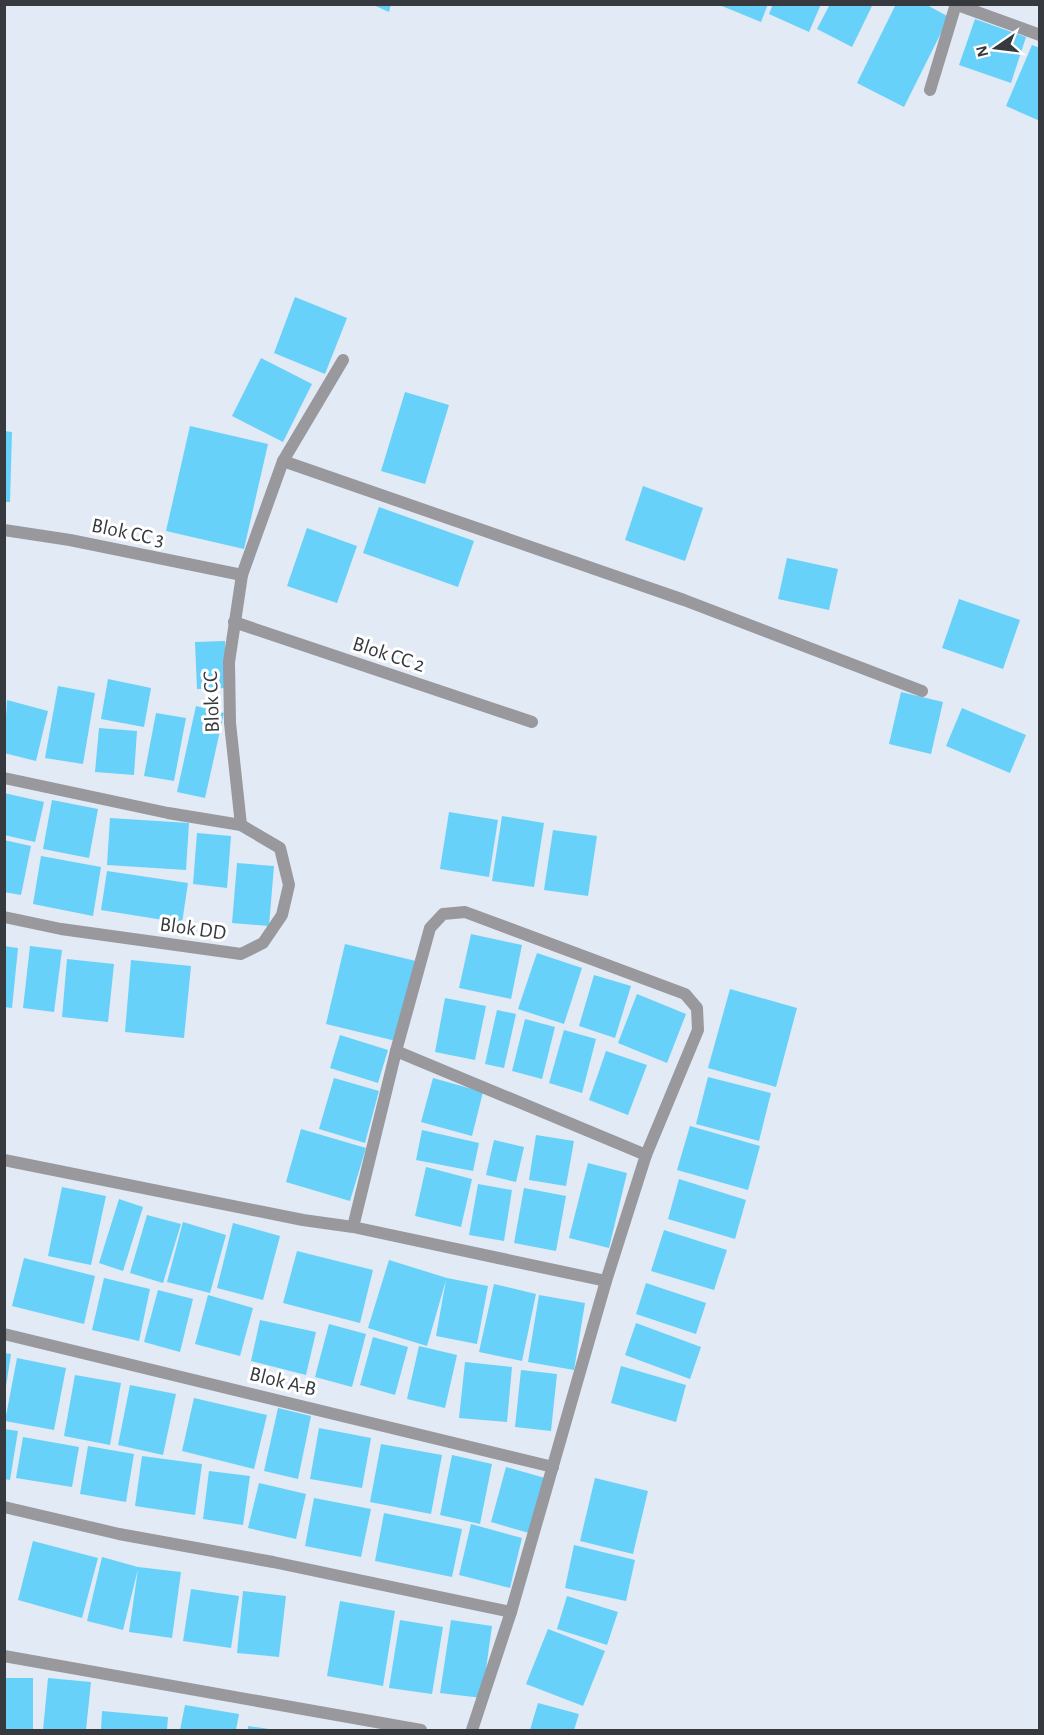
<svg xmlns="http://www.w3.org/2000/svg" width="1044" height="1735" font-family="'Alegreya Sans',sans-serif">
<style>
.building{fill:#68d1f9}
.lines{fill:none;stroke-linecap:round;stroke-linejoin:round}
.minor{stroke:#98989d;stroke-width:12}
.labels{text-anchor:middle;stroke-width:6;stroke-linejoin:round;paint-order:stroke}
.street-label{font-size:21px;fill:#36393d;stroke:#fff}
</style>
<rect width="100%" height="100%" fill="#e2eaf5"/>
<g class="building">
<path d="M371 4H391L389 12Z"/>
<path d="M717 4H768L761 22Z"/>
<path d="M773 4H821L809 32 769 14Z"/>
<path d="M830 4H873L852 47 817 29Z"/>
<path d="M896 4H925L949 17 904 107 857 83Z"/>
<path d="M975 19 1026 37 1011 83 959 65Z"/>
<path d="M1032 45 1040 48V121L1006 106Z"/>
<path d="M295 297 347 318 325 374 274 353Z"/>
<path d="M261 358 312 384 283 442 232 416Z"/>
<path d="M405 392 449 405 425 484 381 471Z"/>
<path d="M190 426 268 444 244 549 166 531Z"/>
<path d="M4 431 12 432 10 502H4Z"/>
<path d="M643 486 703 508 685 561 625 540Z"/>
<path d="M379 507 474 541 458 587 363 553Z"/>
<path d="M307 528 357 546 337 603 287 586Z"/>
<path d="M787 558 838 569 829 610 778 599Z"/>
<path d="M959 599 1020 620 1003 669 942 648Z"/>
<path d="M225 641 226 688 197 689 195 642Z"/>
<path d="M108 679 151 688 144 727 101 719Z"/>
<path d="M58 686 95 693 83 764 45 758Z"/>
<path d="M901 692 943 702 931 754 889 744Z"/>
<path d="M7 700 48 711 36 761 4 753Z"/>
<path d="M196 706 224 713 205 798 177 792Z"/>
<path d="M962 708 1026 735 1010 773 946 746Z"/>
<path d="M156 713 186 718 174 781 144 776Z"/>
<path d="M99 728 137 731 134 775 95 772Z"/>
<path d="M4 793 44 802 35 842 4 835Z"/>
<path d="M52 800 98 809 89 858 43 849Z"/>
<path d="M449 812 498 820 489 877 440 869Z"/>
<path d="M502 816 544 823 534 887 492 881Z"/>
<path d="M110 818 189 823 186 870 107 865Z"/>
<path d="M553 830 597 836 588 896 544 890Z"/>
<path d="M197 833 231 836 227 888 193 884Z"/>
<path d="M4 840 31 846 21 895 4 892Z"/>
<path d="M41 856 101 867 93 916 33 904Z"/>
<path d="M237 863 274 866 269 926 232 923Z"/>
<path d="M107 871 188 883 182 923 101 910Z"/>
<path d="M471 934 522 945 511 999 459 988Z"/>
<path d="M345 944 416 961 396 1041 326 1024Z"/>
<path d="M4 946 18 948 12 1008 4 1007Z"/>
<path d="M30 946 62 950 54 1012 23 1008Z"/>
<path d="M537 953 582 968 564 1024 518 1009Z"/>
<path d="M67 959 114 964 108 1022 62 1017Z"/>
<path d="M131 960 191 966 184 1038 125 1032Z"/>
<path d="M594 975 631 986 615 1038 579 1026Z"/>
<path d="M730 989 797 1008 776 1087 708 1068Z"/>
<path d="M637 994 686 1014 667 1063 618 1043Z"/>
<path d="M445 998 486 1006 475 1060 435 1052Z"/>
<path d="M497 1010 516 1014 504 1068 485 1064Z"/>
<path d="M525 1019 555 1027 542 1079 512 1071Z"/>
<path d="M564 1030 596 1039 582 1093 549 1083Z"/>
<path d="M340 1035 388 1050 378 1083 330 1068Z"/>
<path d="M606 1051 647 1065 628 1115 589 1100Z"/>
<path d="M708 1077 771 1093 759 1141 696 1124Z"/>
<path d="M334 1078 379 1091 365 1143 319 1129Z"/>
<path d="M433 1078 483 1092 472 1136 421 1122Z"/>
<path d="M690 1126 760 1146 748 1190 677 1170Z"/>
<path d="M301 1129 366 1148 350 1201 286 1182Z"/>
<path d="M422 1130 479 1143 473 1171 416 1160Z"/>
<path d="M536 1135 574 1141 566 1186 529 1180Z"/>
<path d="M494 1140 524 1147 516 1182 486 1175Z"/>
<path d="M588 1163 627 1173 609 1248 569 1238Z"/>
<path d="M426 1167 472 1179 461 1227 415 1216Z"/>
<path d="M679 1179 746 1200 735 1239 668 1219Z"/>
<path d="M478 1184 512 1190 504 1241 469 1235Z"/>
<path d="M62 1187 106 1196 91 1265 48 1256Z"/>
<path d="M524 1188 566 1196 556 1251 514 1243Z"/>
<path d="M119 1199 143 1207 123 1271 99 1263Z"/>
<path d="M147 1215 181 1224 163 1283 130 1273Z"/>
<path d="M183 1222 226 1235 210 1293 167 1282Z"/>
<path d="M233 1223 280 1236 263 1300 217 1288Z"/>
<path d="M664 1230 727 1250 714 1290 651 1271Z"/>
<path d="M297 1251 373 1270 360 1323 283 1303Z"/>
<path d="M24 1258 95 1276 84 1324 12 1306Z"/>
<path d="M389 1260 447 1278 488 1286 477 1344 436 1336 446 1280 427 1346 368 1328Z"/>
<path d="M104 1278 150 1289 139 1341 92 1330Z"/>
<path d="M646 1283 706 1303 696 1334 636 1314Z"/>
<path d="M494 1284 536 1294 522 1361 479 1352Z"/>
<path d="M158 1290 193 1299 180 1352 144 1342Z"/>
<path d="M208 1295 253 1308 240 1356 195 1344Z"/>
<path d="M539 1295 585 1303 574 1370 528 1362Z"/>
<path d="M260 1320 316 1332 306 1375 251 1361Z"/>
<path d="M636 1323 701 1347 690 1379 625 1355Z"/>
<path d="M329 1324 366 1334 352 1387 315 1377Z"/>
<path d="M373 1337 408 1347 395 1395 360 1385Z"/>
<path d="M419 1346 457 1355 445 1408 407 1399Z"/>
<path d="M4 1353 11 1354 6 1386 4 1385Z"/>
<path d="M17 1358 66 1368 54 1430 5 1421Z"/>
<path d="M465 1362 512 1367 507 1422 459 1418Z"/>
<path d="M621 1366 686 1385 676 1422 611 1403Z"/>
<path d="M521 1370 557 1374 551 1431 515 1427Z"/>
<path d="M75 1375 121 1383 110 1445 64 1436Z"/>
<path d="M130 1385 176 1394 163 1455 118 1445Z"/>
<path d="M194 1398 267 1415 254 1469 182 1451Z"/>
<path d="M278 1408 311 1416 298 1479 264 1471Z"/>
<path d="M319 1428 371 1438 362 1488 310 1479Z"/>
<path d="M4 1429 18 1431 10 1480 4 1479Z"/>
<path d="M23 1437 79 1447 72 1487 16 1478Z"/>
<path d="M381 1444 442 1455 431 1514 370 1502Z"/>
<path d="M88 1446 134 1454 126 1502 80 1494Z"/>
<path d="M452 1455 492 1464 480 1524 440 1515Z"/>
<path d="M142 1456 202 1464 195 1515 135 1506Z"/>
<path d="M506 1467 545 1478 529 1533 491 1522Z"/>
<path d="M209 1471 250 1476 243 1525 203 1519Z"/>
<path d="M595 1478 648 1491 633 1554 580 1541Z"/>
<path d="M259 1483 306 1494 296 1539 248 1528Z"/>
<path d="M314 1498 371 1509 361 1557 305 1546Z"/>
<path d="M384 1513 462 1529 452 1577 375 1561Z"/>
<path d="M471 1524 522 1538 510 1588 459 1575Z"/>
<path d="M33 1541 98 1558 82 1618 18 1600Z"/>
<path d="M574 1545 635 1560 626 1601 565 1588Z"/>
<path d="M102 1557 138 1567 181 1572 172 1638 129 1632 138 1569 123 1630 87 1621Z"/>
<path d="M191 1589 239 1596 231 1648 183 1641Z"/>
<path d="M243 1591 286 1596 279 1657 237 1653Z"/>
<path d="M567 1596 618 1612 607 1645 557 1629Z"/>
<path d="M340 1601 395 1611 383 1686 327 1676Z"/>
<path d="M400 1620 443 1627 432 1694 389 1688Z"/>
<path d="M451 1620 492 1626 482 1698 440 1693Z"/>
<path d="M548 1629 605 1651 583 1706 526 1684Z"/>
<rect x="4" y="1678" width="29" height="52"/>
<path d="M48 1678 91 1682 86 1730H43Z"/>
<path d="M538 1703 579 1714 574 1730H530Z"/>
<path d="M185 1705 239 1714 236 1730H180Z"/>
<path d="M102 1711 168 1717 167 1730H101Z"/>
<path d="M248 1726 269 1729V1730H248Z"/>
</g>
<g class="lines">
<g class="minor">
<path d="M955 4 1040 35"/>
<path d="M930 90 956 4"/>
<path d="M283 461 684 600 922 691"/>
<path d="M4 530 70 540 242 575"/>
<path d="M234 622 532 722"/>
<path d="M4 778 168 813 241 825 280 848 289 885 282 915 263 943 241 954 61 929 4 917"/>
<path d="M241 825 230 723 229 662 242 575 283 461 343 360"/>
<path d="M396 1051 646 1155"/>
<path d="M4 1160 303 1220 353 1227 606 1281 646 1155 698 1030 697 1008 685 994 465 912 443 914 430 928 396 1051 353 1227"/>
<path d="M4 1334 553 1467"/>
<path d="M4 1507 119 1534 273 1562 511 1612"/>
<path d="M4 1656 421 1730"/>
<path d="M472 1730 511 1612 606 1281"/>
</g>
</g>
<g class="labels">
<g class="street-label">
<text transform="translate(128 532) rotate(12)" y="7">Blok CC 3</text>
<text transform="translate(389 654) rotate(18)" y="7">Blok CC 2</text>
<text transform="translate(211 702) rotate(-92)" y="7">Blok CC</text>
<text transform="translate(193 928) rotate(8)" y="7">Blok DD</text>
<text transform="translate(283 1381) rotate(14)" y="7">Blok A-B</text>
</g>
</g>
<rect width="1044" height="1735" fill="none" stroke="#36393d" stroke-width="12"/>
<g transform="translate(996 48) rotate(256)" stroke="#ffffff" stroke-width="4.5" paint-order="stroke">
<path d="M0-4.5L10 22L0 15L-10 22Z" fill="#36393d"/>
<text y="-9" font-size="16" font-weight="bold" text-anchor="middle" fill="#36393d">N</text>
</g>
</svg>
